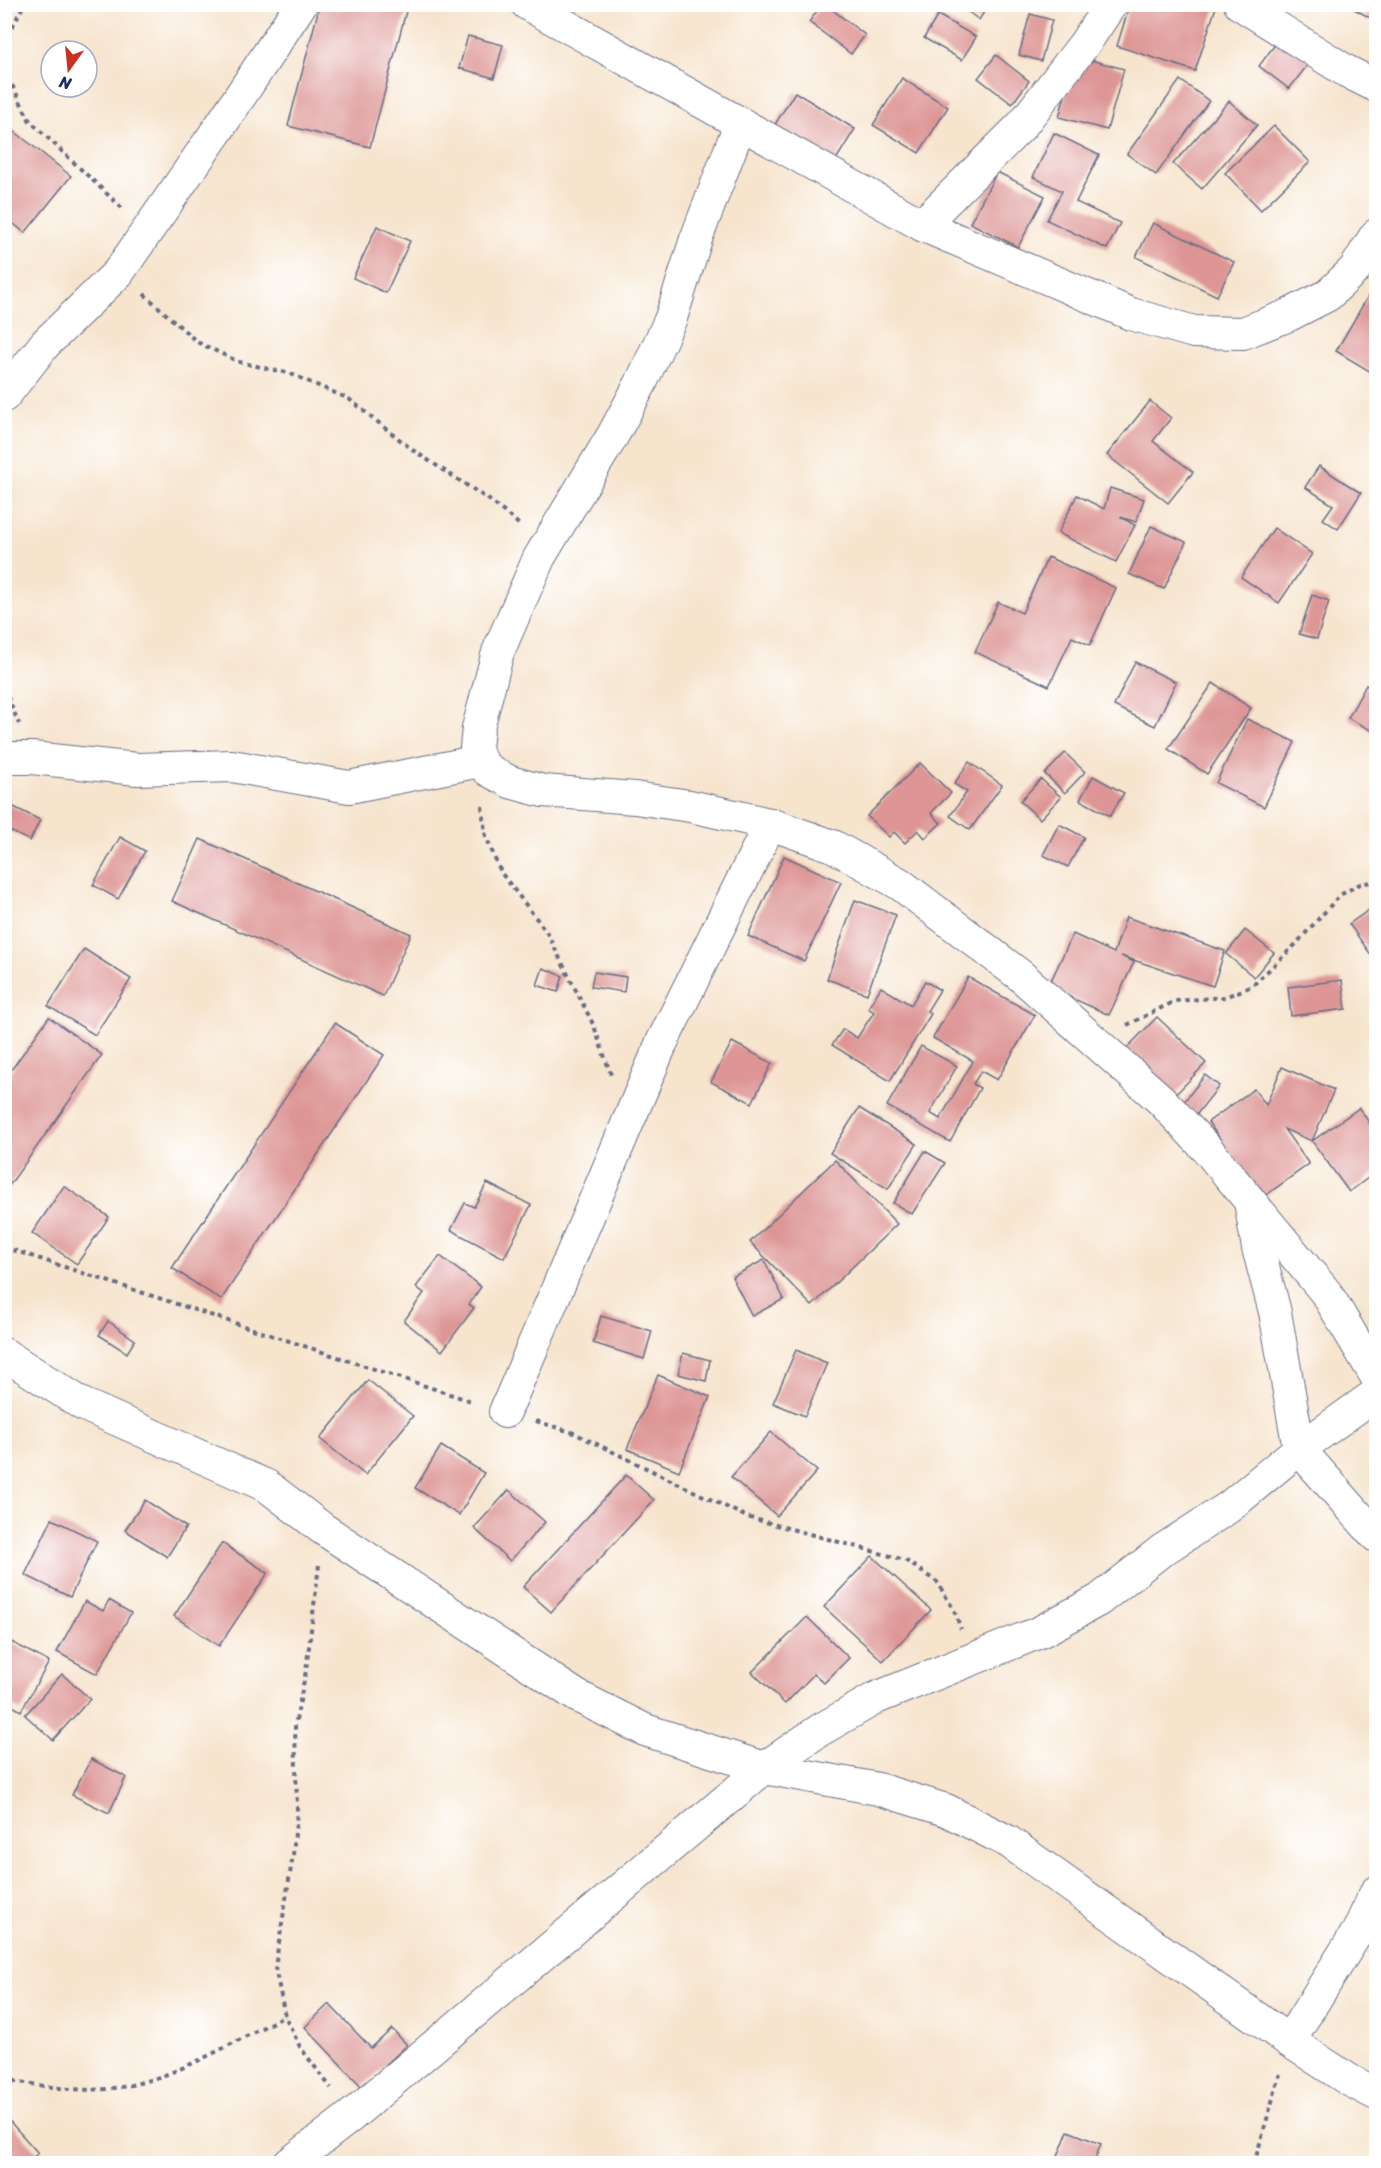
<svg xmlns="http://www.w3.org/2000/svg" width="1381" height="2168" font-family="Sriracha,sans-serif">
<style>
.building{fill:#dd9695}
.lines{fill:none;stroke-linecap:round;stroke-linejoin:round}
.minor-casing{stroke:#686e85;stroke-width:34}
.path{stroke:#686e85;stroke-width:4;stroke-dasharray:4.5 4.5;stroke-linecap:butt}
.minor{stroke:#fff;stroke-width:32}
</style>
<rect width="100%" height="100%" fill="#fff"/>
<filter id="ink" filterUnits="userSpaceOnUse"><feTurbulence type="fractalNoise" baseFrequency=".0167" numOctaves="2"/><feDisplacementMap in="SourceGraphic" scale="12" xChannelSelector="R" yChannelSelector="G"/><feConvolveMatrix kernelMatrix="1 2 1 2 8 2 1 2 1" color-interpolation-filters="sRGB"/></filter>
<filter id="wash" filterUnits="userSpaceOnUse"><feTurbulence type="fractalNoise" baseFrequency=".008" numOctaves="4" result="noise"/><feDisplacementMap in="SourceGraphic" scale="24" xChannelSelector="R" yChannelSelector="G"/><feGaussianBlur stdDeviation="1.35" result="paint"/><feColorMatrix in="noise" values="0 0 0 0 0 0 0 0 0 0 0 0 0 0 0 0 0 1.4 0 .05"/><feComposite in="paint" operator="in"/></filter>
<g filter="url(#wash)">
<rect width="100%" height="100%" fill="#f6e4cd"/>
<g id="blocks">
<g class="building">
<path d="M320 4H408L370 147 288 126Z"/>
<path d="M822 4H825L865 35 851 54 809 22Z"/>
<path d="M958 4H989L979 20Z"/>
<path d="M1130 4H1217L1195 71 1117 46Z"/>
<path d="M1345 4H1376V21Z"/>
<path d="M1030 14 1052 20 1041 61 1019 55Z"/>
<path d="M938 15 976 37 962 60 924 38Z"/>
<path d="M468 36 503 45 494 78 459 68Z"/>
<path d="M1279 39 1310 62 1289 89 1259 66Z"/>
<path d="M996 55 1029 81 1012 104 978 78Z"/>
<path d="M1076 56 1124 69 1107 130 1059 117Z"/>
<path d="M902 78 948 107 919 153 873 125Z"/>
<path d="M1180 80 1209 101 1156 175 1127 154Z"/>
<path d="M795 92 855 129 834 163 774 126Z"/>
<path d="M1229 101 1257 125 1202 189 1173 164Z"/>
<path d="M5 124 71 176 25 233 4 216Z"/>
<path d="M1274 126 1310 162 1261 210 1225 173Z"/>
<path d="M1054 133 1099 155 1076 202 1120 223 1107 249 1047 220 1062 191 1033 177Z"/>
<path d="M997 172 1045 196 1018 247 970 223Z"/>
<path d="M1153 223 1234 262 1217 296 1136 257Z"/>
<path d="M377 226 410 241 386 293 353 278Z"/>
<path d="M1374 286 1376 287V375L1336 351Z"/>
<path d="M1150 401 1171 418 1153 441 1193 472 1168 503 1107 455Z"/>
<path d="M1319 466 1361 493 1338 529 1323 519 1333 505 1305 487Z"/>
<path d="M1110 488 1144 499 1136 522 1120 517 1135 525 1116 562 1058 533 1077 495 1104 509Z"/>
<path d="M1151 526 1186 542 1164 589 1129 574Z"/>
<path d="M1274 528 1312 554 1279 603 1241 577Z"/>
<path d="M1048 557 1116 588 1090 645 1072 637 1049 686 975 652 998 602 1022 613Z"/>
<path d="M1312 595 1329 601 1317 639 1299 634Z"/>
<path d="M1135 662 1176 682 1155 726 1114 706Z"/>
<path d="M1213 683 1251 708 1207 774 1168 749Z"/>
<path d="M1366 685 1376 691V733L1348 718Z"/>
<path d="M1247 719 1295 742 1264 807 1216 783Z"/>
<path d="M1065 753 1085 772 1065 793 1045 774Z"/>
<path d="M969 762 1002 785 970 830 950 816 967 792 954 784Z"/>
<path d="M920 763 951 793 931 813 941 823 925 838 918 830 905 843 894 832 889 837 867 816Z"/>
<path d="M1093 776 1124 793 1110 816 1080 800Z"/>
<path d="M1041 779 1061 797 1040 819 1020 801Z"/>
<path d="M4 802 40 820 30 841 4 828Z"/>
<path d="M1059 824 1084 837 1068 867 1043 855Z"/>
<path d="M120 837 145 851 118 899 93 885Z"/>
<path d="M200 839 411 934 383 996 172 901Z"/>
<path d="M784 856 841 882 804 961 748 936Z"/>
<path d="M855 900 896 915 867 994 827 979Z"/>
<path d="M1376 905V962L1349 924Z"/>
<path d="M1126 917 1225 951 1213 986 1121 956 1134 962 1109 1015 1048 987 1073 934 1114 953Z"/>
<path d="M1245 930 1274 953 1254 977 1226 954Z"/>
<path d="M84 949 131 979 95 1035 48 1006Z"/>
<path d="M543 968 563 976 558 992 537 985Z"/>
<path d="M594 972 626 977 624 992 591 987Z"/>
<path d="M968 977 1035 1015 997 1080 981 1071 973 1084 980 1088 950 1142 887 1106 921 1046 957 1066 930 1113 940 1119 973 1061 933 1038Z"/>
<path d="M1342 980 1346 1009 1291 1016 1288 987Z"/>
<path d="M925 981 940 990 927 1011 931 1014 890 1081 832 1045 843 1029 857 1038 874 1012 868 1008 881 987 911 1005Z"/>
<path d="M49 1017 102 1055 4 1193V1080Z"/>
<path d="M1157 1017 1206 1063 1174 1096 1125 1050Z"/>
<path d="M335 1023 384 1055 221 1300 172 1268Z"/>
<path d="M732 1042 772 1063 752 1103 711 1082Z"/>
<path d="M1282 1067 1334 1090 1312 1141 1359 1108 1376 1132V1172L1349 1192 1312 1141 1284 1129 1309 1164 1262 1198 1208 1122 1254 1089 1266 1105Z"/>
<path d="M1205 1075 1219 1086 1197 1114 1183 1103Z"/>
<path d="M859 1108 917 1144 888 1189 830 1153Z"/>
<path d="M925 1151 945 1163 912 1214 893 1203Z"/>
<path d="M835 1160 897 1224 812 1306 750 1242Z"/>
<path d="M487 1183 531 1205 504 1258 451 1230 465 1203 474 1207Z"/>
<path d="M64 1186 109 1217 77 1264 32 1233Z"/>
<path d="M440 1256 481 1287 469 1304 474 1308 442 1351 404 1321 424 1293 416 1287Z"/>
<path d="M764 1260 784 1299 752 1316 732 1277Z"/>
<path d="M601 1316 652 1331 644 1359 593 1343Z"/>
<path d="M108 1321 135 1340 127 1353 99 1335Z"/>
<path d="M796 1350 827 1363 805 1416 773 1403Z"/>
<path d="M683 1353 710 1360 706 1381 678 1374Z"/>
<path d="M658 1375 710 1397 679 1471 627 1449Z"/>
<path d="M368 1380 413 1416 365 1475 320 1439Z"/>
<path d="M771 1432 817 1471 777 1516 731 1477Z"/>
<path d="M441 1446 484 1473 459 1515 415 1488Z"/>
<path d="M626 1475 654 1500 551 1612 523 1587Z"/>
<path d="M509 1490 545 1522 510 1561 474 1528Z"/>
<path d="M145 1500 186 1527 167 1557 125 1530Z"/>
<path d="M52 1519 97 1541 70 1597 25 1575Z"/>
<path d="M222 1543 268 1573 219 1646 174 1616Z"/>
<path d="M872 1556 931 1610 883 1661 824 1607Z"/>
<path d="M109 1600 131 1613 97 1674 57 1652 85 1601 103 1611Z"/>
<path d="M807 1617 849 1658 824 1683 814 1674 785 1704 752 1672Z"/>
<path d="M4 1638 49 1662 21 1711 4 1701Z"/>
<path d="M62 1674 90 1699 53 1740 25 1715Z"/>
<path d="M91 1759 126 1777 109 1813 72 1795Z"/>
<path d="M329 2004 371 2048 392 2029 407 2045 362 2087 305 2027Z"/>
<path d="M4 2115 38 2153 26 2164H4Z"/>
<path d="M1068 2131 1101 2144 1093 2164H1055Z"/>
</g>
</g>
</g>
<g filter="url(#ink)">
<use href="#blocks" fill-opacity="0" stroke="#686e85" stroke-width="1.5"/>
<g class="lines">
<g class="minor-casing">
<g id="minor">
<path d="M527 4 922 225 1131 314 1194 332 1243 333 1289 315 1328 295 1355 269 1376 235"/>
<path d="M1240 4 1346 71 1376 86"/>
<path d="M740 124 696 239 671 318 641 383 613 435 539 558 498 652 478 728 476 748 480 761 488 770 510 782 543 791 635 798 690 806 770 824 833 846 900 884 1021 976 1161 1100 1207 1149 1327 1294 1376 1376"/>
<path d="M922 225 1022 125 1085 43 1111 4"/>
<path d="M4 396 45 344 118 273 219 128 301 4"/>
<path d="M4 758H32L137 769 232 766 349 787 480 761"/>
<path d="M1250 1202 1258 1248 1275 1312 1299 1449 1376 1536"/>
<path d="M4 1354 82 1404 267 1486 323 1529 577 1696 645 1730 764 1768 878 1789 946 1810 1009 1842 1289 2041 1349 2080 1376 2094"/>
<path d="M505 1412 662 1042 770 824"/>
<path d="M1289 2041 1358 1931 1376 1892"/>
<path d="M289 2164 351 2116 764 1768 820 1730 876 1698 1040 1632 1099 1600 1161 1551 1229 1507 1299 1449 1376 1394"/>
</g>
</g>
<g class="path">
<path d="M4 43 24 4"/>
<path d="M4 69 30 121 123 209"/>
<path d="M144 294 197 342 239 362 291 374 349 399 414 451 488 499 521 526"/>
<path d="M4 688 19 724"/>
<path d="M482 806 485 833 495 859 502 874 546 931 594 1026 611 1075"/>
<path d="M1127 1025 1175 1001 1225 997 1252 986 1295 945 1340 895 1360 884 1376 881"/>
<path d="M4 1247 474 1402"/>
<path d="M536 1421 574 1433 747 1517 905 1560 937 1582 954 1610 961 1629"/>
<path d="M319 1565 306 1671 295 1725 297 1811 293 1855 275 1967 285 2016 300 2047 331 2088"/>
<path d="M4 2079C37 2085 72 2092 106 2089 170 2083 228 2044 285 2016"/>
<path d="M1254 2164 1280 2074"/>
</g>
<use href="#minor" class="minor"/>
</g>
</g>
<rect width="1381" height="2168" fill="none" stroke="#fff" stroke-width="24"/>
<g transform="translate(69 69) rotate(195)"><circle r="28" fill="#ffffff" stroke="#a4acbf" stroke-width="1.5"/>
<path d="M0-4.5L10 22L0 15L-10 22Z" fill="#c8321e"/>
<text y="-9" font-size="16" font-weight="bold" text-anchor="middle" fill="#1b2f5e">N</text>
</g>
</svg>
